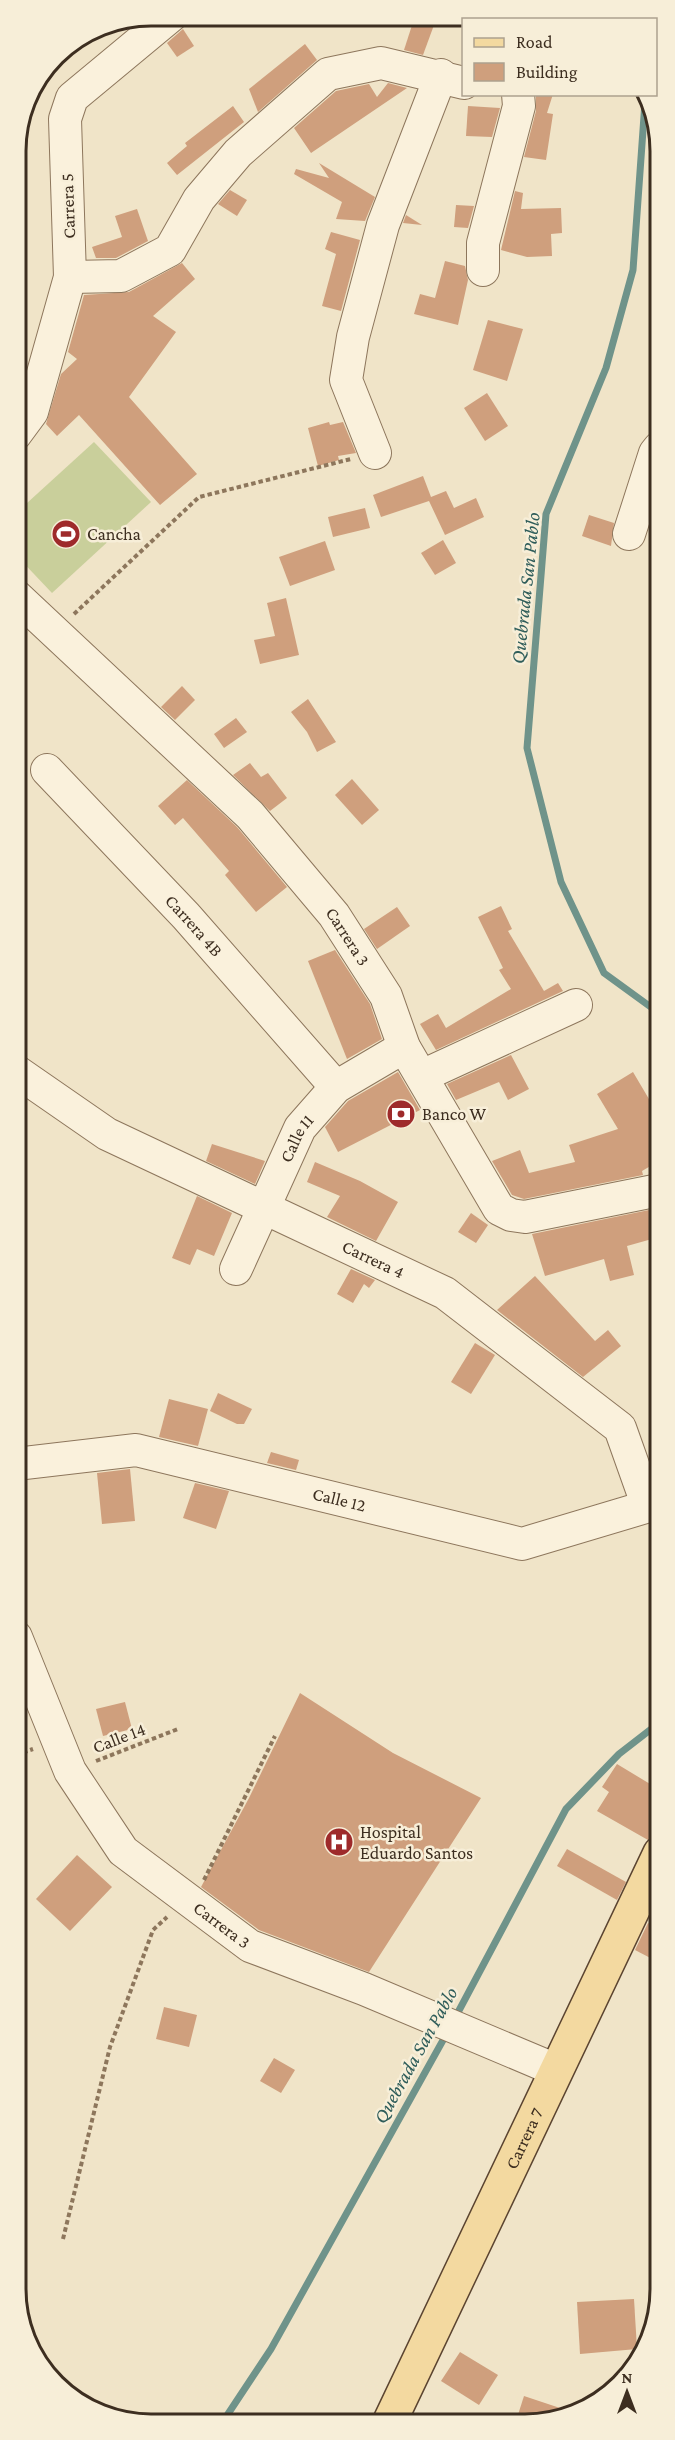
<svg xmlns="http://www.w3.org/2000/svg" width="675" height="2440" font-family="'Crimson Pro',serif">
<style>
.pitch{fill:#c9cf9b}
.lines{fill:none;stroke-linecap:round;stroke-linejoin:round}
.stream{stroke:#6f938a;stroke-width:7}
.building{fill:#cf9f7d}
.minor-casing{stroke:#8d765c;stroke-width:34}
.major-casing{stroke:#5b4430;stroke-width:36}
.path{stroke:#8d765c;stroke-width:4;stroke-dasharray:4.5 3;stroke-linecap:butt}
.minor{stroke:#faf1dc;stroke-width:32}
.major{stroke:#f3d9a0;stroke-width:33}
.labels{text-anchor:middle;stroke-width:5;stroke-linejoin:round;paint-order:stroke}
.street-label{font-size:18px;fill:#3d2e20;stroke:#f7eed8}
.poi-label{font-size:18px;fill:#3d2e20;stroke:#f7eed8;text-anchor:start}
.water-label{font-size:20px;font-style:italic;fill:#2f5d5a;stroke:#f7eed8}
.rim{fill:none;stroke:#3d2e20;stroke-width:3}
</style>
<rect width="100%" height="100%" fill="#f0e4c8"/>
<path class="pitch" d="M94 442 151 502 52 593 15 554V514Z"/>
<g class="lines">
<g class="stream">
<path d="M645 102 633 270 606 368 546 514 527 748 561 882 604 973 659 1013"/>
<path d="M455 2018 566 1809 619 1754 659 1723"/>
<path d="M222 2423 271 2349 447 2033"/>
</g>
</g>
<g class="building">
<path d="M414 19 434 25 423 55 404 50Z"/>
<path d="M183 29 194 46 177 57 167 43Z"/>
<path d="M305 44 317 60 258 112 249 89Z"/>
<path d="M388 83 407 88 311 153 294 128 336 91 369 84 377 97Z"/>
<path d="M536 94H553L547 113 553 114 546 160 524 157 536 111Z"/>
<path d="M233 106 244 122 177 175 167 163 187 146 185 143Z"/>
<path d="M468 106 500 108 492 137 466 136Z"/>
<path d="M319 163 375 197 365 221 336 219 342 202 294 174 296 169 329 178Z"/>
<path d="M230 190 247 200 237 216 218 204Z"/>
<path d="M515 191 523 193 521 209 561 208 562 233 551 234 552 256 527 257 501 250Z"/>
<path d="M456 205 474 206 468 228 454 227Z"/>
<path d="M137 209 148 241 116 258H96L92 247 122 237 115 216Z"/>
<path d="M406 215 422 225 403 223Z"/>
<path d="M331 232 360 240 341 311 322 306 336 254 325 249Z"/>
<path d="M445 261 465 266 468 280 458 325 414 314 420 294 435 298Z"/>
<path d="M182 263 195 279 153 316 176 332 129 397 197 474 160 505 79 415 57 436 46 424 61 374 77 359 68 352 84 295 129 292Z"/>
<path d="M488 320 523 329 507 381 473 370Z"/>
<path d="M487 393 508 426 485 441 464 408Z"/>
<path d="M329 422 330 425 343 422 356 453 338 456 339 460 318 466 308 428Z"/>
<path d="M423 476 431 497 446 491 454 508 476 498 484 517 445 535 429 501 381 517 373 495Z"/>
<path d="M365 508 370 528 333 537 328 517Z"/>
<path d="M589 515 614 523 611 546 582 536Z"/>
<path d="M443 540 456 563 435 575 421 553Z"/>
<path d="M325 541 335 570 290 586 279 557Z"/>
<path d="M286 598 299 655 260 664 254 640 275 636 267 603Z"/>
<path d="M182 686 195 700 175 720 161 707Z"/>
<path d="M308 699 336 742 317 752 307 732 291 712Z"/>
<path d="M236 718 247 732 224 748 214 734Z"/>
<path d="M250 763 261 777 268 773 287 798 270 811 233 775Z"/>
<path d="M352 779 379 810 362 825 335 795Z"/>
<path d="M187 780 237 827 287 887 256 912 225 875 229 871 183 818 175 825 158 806Z"/>
<path d="M501 906 512 929 508 931 544 991 558 983 563 991 436 1050 420 1024 438 1014 446 1028 511 989 499 970 503 968 478 917Z"/>
<path d="M397 907 410 926 377 949 364 929Z"/>
<path d="M335 950 370 1004 382 1039 347 1059 308 961Z"/>
<path d="M511 1055 529 1089 508 1100 499 1082 456 1100 447 1084Z"/>
<path d="M398 1072 420 1110 338 1152 325 1127 348 1101Z"/>
<path d="M633 1072 659 1116V1161L642 1171 643 1175 524 1199 512 1195 492 1161 520 1150 529 1173 575 1162 569 1145 618 1129 597 1094Z"/>
<path d="M212 1144 265 1161 255 1184 206 1161Z"/>
<path d="M315 1162 360 1181 398 1202 376 1241 327 1217 340 1196 307 1182Z"/>
<path d="M197 1196 232 1213 214 1256 197 1249 190 1265 172 1258Z"/>
<path d="M654 1209 659 1237 627 1246 634 1275 610 1281 604 1259 545 1276 532 1234Z"/>
<path d="M471 1213 488 1225 476 1243 458 1232Z"/>
<path d="M351 1269 375 1280 369 1288 364 1284 353 1303 337 1294Z"/>
<path d="M535 1276 595 1341 608 1330 621 1346 583 1377 497 1310Z"/>
<path d="M475 1343 495 1355 471 1394 451 1382Z"/>
<path d="M218 1393 252 1409 244 1424H237L210 1411Z"/>
<path d="M169 1399 208 1409 198 1446 159 1437Z"/>
<path d="M271 1452 299 1460 296 1470 267 1463Z"/>
<path d="M130 1469 135 1521 102 1524 97 1473Z"/>
<path d="M195 1483 229 1491 216 1529 183 1518Z"/>
<path d="M300 1693 393 1753 481 1798 369 1972 259 1930 201 1887 249 1798Z"/>
<path d="M125 1702 132 1729 103 1736 96 1709Z"/>
<path d="M617 1764 660 1790V1834L648 1840 597 1811 609 1792 602 1787Z"/>
<path d="M567 1849 626 1882 617 1900 557 1866Z"/>
<path d="M77 1855 112 1887 70 1931 36 1899Z"/>
<path d="M648 1923 660 1929V1963L635 1950Z"/>
<path d="M164 2007 197 2015 189 2047 156 2039Z"/>
<path d="M274 2058 295 2070 281 2093 260 2081Z"/>
<path d="M634 2299 637 2349 580 2354 577 2302Z"/>
<path d="M460 2352 498 2375 479 2405 441 2381Z"/>
<path d="M524 2396 575 2413 543 2424H515Z"/>
</g>
<g class="lines">
<g class="minor-casing">
<g id="minor">
<path d="M536 20V18"/>
<path d="M483 270V243L519 106 518 94"/>
<path d="M70 277 121 276 170 250 199 199 238 153 328 74 381 63 464 83"/>
<path d="M15 435 32 412 70 277 65 119 72 98 172 15"/>
<path d="M375 453 346 380 353 337 383 225 441 75"/>
<path d="M629 534 655 453 659 448"/>
<path id="s1" d="M15 595 250 815 334 915 386 996 404 1047 499 1209 511 1215 525 1217 659 1190"/>
<path id="s2" d="M47 770 186 916 336 1087"/>
<path id="s3" d="M16 1071 107 1134 445 1293 620 1428 647 1504"/>
<path d="M422 1076 576 1005"/>
<path id="s4" d="M236 1269 300 1128 336 1087 404 1047"/>
<path id="s5" d="M16 1464 136 1450 522 1544 659 1503"/>
<path id="s6" d="M16 1637 70 1771 123 1851 250 1946 364 1989 556 2070"/>
</g>
</g>
<g class="major-casing">
<g id="major">
<path id="s7" d="M389 2423 660 1853"/>
</g>
</g>
<g class="path">
<path d="M74 614 199 497 351 459"/>
<path d="M16 1755 33 1749"/>
<path d="M96 1761 178 1729"/>
<path d="M204 1880 275 1736"/>
<path d="M63 2239 110 2047 153 1930 167 1917"/>
</g>
<use href="#minor" class="minor"/>
<use href="#major" class="major"/>
</g>
<defs>
<g id="stadium-disc" transform="scale(1.5)"><circle r="9.5" fill="#9e2a2b" stroke="#f7eed8"/><path d="M0-5a6.5 5 0 1 0 0 10a6.5 5 0 1 0 0-10ZM-3.5-1.8h7v3.6h-7Z" fill="#fff"/></g>
<g id="bank-disc" transform="scale(1.5)"><circle r="9.5" fill="#9e2a2b" stroke="#f7eed8"/><path d="M-6-4H6V4H-6ZM0-2.3a2.3 2.3 0 1 0 0 4.6a2.3 2.3 0 1 0 0-4.6Z" fill="#fff"/></g>
<g id="hospital-disc" transform="scale(1.5)"><circle r="9.5" fill="#9e2a2b" stroke="#f7eed8"/><path d="M-5-5h3v3.5h4V-5h3V5h-3V1.5h-4V5h-3Z" fill="#fff"/></g>
</defs>
<g fill-rule="evenodd">
<use href="#stadium-disc" x="66" y="534"/>
<use href="#bank-disc" x="401" y="1114"/>
<use href="#hospital-disc" x="339" y="1842"/>
</g>
<g class="labels">
<g class="street-label">
<text transform="translate(68 206) rotate(-92)" y="6">Carrera 5</text>
<text dy="6" stroke="none"><textPath href="#s2" startOffset="214">Carrera 4B</textPath></text>
<text dy="6" stroke="none"><textPath href="#s1" startOffset="478">Carrera 3</textPath></text>
<text dy="6" stroke="none"><textPath href="#s4" startOffset="144">Calle 11</textPath></text>
<text dy="6" stroke="none"><textPath href="#s3" startOffset="405">Carrera 4</textPath></text>
<text dy="6" stroke="none"><textPath href="#s5" startOffset="330">Calle 12</textPath></text>
<text transform="translate(119 1738) rotate(-21)" y="6">Calle 14</text>
<text dy="6" stroke="none"><textPath href="#s6" startOffset="364">Carrera 3</textPath></text>
<text dy="6" stroke="none"><textPath href="#s7" startOffset="315">Carrera 7</textPath></text>
</g>
<g class="poi-label">
<text x="87" y="540">Cancha</text>
<text x="422" y="1120">Banco W</text>
<text x="360" y="1838">Hospital<tspan x="360" dy="21">Eduardo Santos</tspan></text>
</g>
<g class="water-label">
<text transform="translate(525 588) rotate(-84)" y="7">Quebrada San Pablo</text>
<text transform="translate(415 2055) rotate(-61)" y="7">Quebrada San Pablo</text>
</g>
</g>
<path d="M0 0H675V2440H0ZM151 26H525A125 125 0 0 1 650 151V2289A125 125 0 0 1 525 2414H151A125 125 0 0 1 26 2289V151A125 125 0 0 1 151 26Z" fill="#f7eed8" fill-rule="evenodd"/>
<path class="rim" d="M151 26H525A125 125 0 0 1 650 151V2289A125 125 0 0 1 525 2414H151A125 125 0 0 1 26 2289V151A125 125 0 0 1 151 26Z"/>
<rect x="462" y="18" width="195" height="78" fill="#f7eed8" stroke="#ada18e" stroke-width="1.5"/>
<rect x="474" y="38" width="30" height="9" fill="#f3d9a0" stroke="#ada18e" stroke-width="1.5"/>
<text x="516" y="48" font-size="18" fill="#3d2e20">Road</text>
<rect x="474" y="63" width="30" height="18" fill="#cf9f7d" stroke="#ada18e" stroke-width="1.5"/>
<text x="516" y="78" font-size="18" fill="#3d2e20">Building</text>
<g transform="translate(627 2392)" stroke="#f7eed8" stroke-width="4.5" paint-order="stroke">
<path d="M0-4.5L10 22L0 15L-10 22Z" fill="#3d2e20"/>
<text y="-9" font-size="16" font-weight="bold" text-anchor="middle" fill="#3d2e20">N</text>
</g>
</svg>
